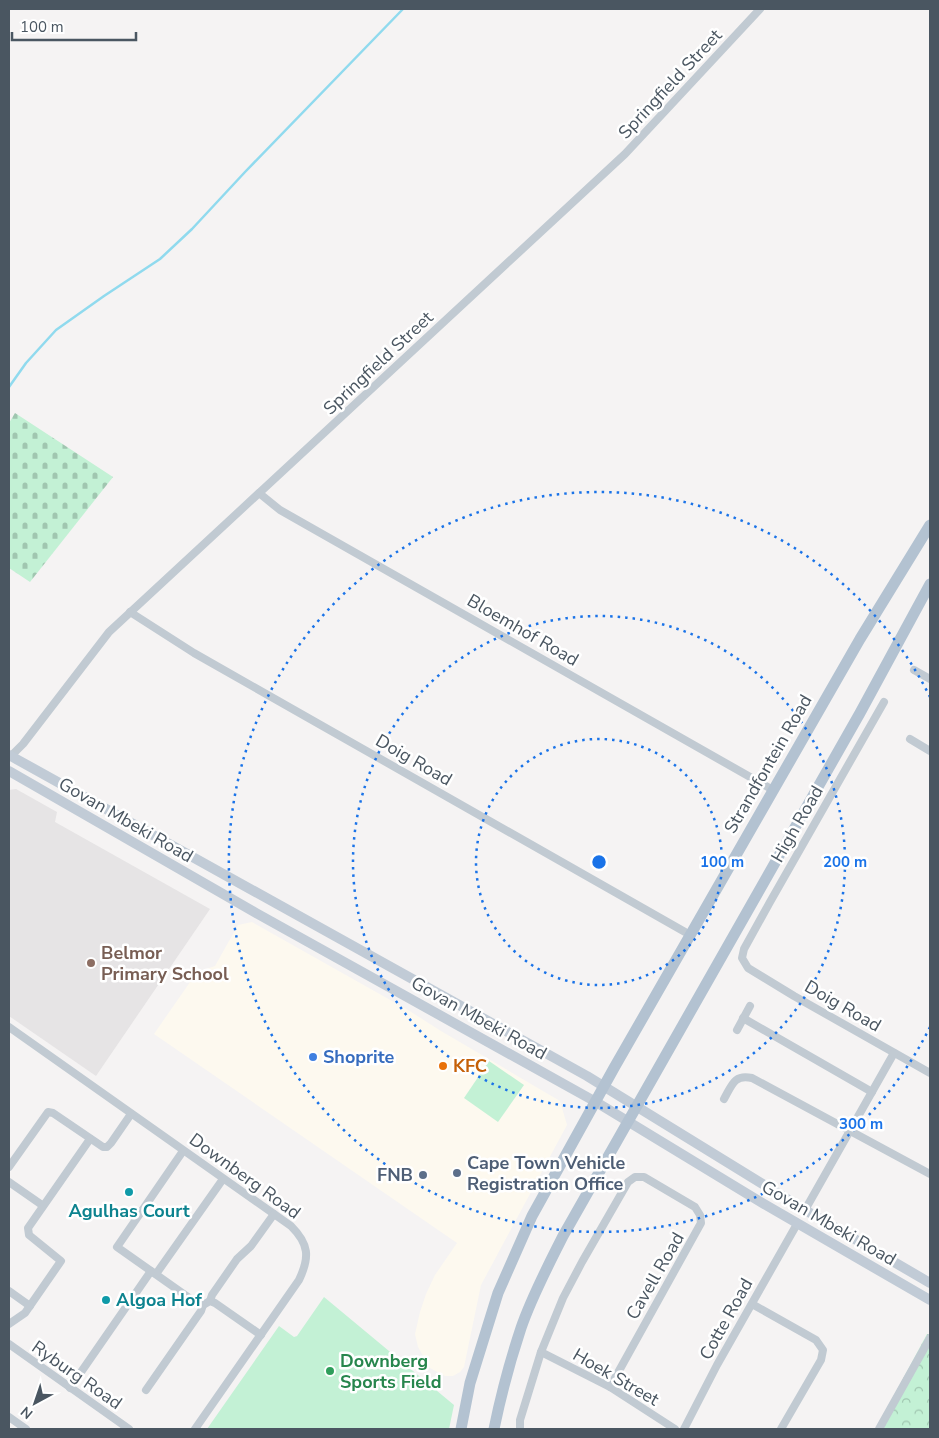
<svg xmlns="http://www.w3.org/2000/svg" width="939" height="1438" font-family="'Nunito Sans',sans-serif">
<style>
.commercial{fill:#fdf9ef}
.education{fill:#e6e4e5}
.cemetery{fill:url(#cemetery-stones)}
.park{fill:url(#park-crowns)}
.pitch{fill:#c3f1d5}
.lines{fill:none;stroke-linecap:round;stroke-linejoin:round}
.stream{stroke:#90daee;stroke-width:2.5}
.street{stroke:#c1cad2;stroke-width:8}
.secondary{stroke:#c1cbd6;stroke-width:10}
.primary{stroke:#b3c2d1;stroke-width:11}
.ring{fill:none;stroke:#1a73e8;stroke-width:2.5;stroke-dasharray:2.5 5}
.education-dot{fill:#8d6e63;stroke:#fff;stroke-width:2}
.shop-dot{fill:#3f7fe0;stroke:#fff;stroke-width:2}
.food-dot{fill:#e8710a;stroke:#fff;stroke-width:2}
.service-dot{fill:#5c6f8a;stroke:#fff;stroke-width:2}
.culture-dot{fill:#0f9aa8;stroke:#fff;stroke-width:2}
.leisure-dot{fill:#2e9e5b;stroke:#fff;stroke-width:2}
.labels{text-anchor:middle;stroke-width:5;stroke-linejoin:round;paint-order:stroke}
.street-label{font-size:18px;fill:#4a5661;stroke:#fff}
.education-label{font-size:18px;font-weight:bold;fill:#785e54;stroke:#fff;text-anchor:start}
.shop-label{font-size:18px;font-weight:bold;fill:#366cbe;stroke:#fff;text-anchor:start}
.food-label{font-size:18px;font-weight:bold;fill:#c56008;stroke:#fff;text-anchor:start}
.service-label{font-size:18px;font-weight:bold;fill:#4e5e75;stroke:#fff;text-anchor:start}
.culture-label{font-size:18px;font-weight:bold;fill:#0d838f;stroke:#fff}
.leisure-label{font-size:18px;font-weight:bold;fill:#27864d;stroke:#fff;text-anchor:start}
.centre{fill:#1a73e8;stroke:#fff;stroke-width:2.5}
.ring-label{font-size:15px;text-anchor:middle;font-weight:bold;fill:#1a73e8;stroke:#fff;stroke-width:5;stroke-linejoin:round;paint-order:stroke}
</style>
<defs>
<pattern id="cemetery-stones" width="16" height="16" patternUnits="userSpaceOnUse" patternTransform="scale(1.25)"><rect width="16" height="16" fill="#c3f1d5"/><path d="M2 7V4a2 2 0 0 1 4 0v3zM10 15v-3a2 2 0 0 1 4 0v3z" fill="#a0c6b0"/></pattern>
<pattern id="park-crowns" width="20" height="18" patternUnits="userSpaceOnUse" patternTransform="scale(1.25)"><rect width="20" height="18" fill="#c3f1d5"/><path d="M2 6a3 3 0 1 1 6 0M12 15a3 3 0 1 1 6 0" fill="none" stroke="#a0c6b0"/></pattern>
</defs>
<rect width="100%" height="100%" fill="#f5f3f3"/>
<path class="commercial" d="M252 922 408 1010 441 1031 560 1101 567 1125 481 1285 464 1367 460 1372 453 1376H445L430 1368 418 1347 415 1334 420 1312 426 1294 435 1275 457 1243 154 1034 197 972 215 966 238 925Z"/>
<path class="education" d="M16 789 57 812 55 822 210 909 96 1076 9 1016V790Z"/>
<path class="cemetery" d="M15 413 113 477 30 582 9 568V423Z"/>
<path class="park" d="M927 1334 930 1335V1429H876Z"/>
<g class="pitch">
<path d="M489 1061 524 1085 498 1122 464 1098Z"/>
<path d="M324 1297 454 1405 449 1429H207L279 1326 294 1337 297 1336Z"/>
</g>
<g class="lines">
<path class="stream" d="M9 387 26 363 56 330 104 296 160 259 192 229 245 172 403 9"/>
<g class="street">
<path d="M259 493 280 510 773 790"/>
<path d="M130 612 194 653 685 932"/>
<path d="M914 670 930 679"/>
<path d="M884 702 770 902 744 949 742 958 748 968 794 996 930 1073"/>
<path d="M910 739 930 751"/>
<path d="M11 756 23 744 109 632 625 154 760 9"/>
<path d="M743 1018 872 1092"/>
<path d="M9 1027 291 1226C309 1244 310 1257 299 1280L195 1429"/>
<path d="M737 1030 750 1006"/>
<path d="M724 1099C732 1085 734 1074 752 1078L930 1174"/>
<path d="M183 1151 117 1247 195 1302 203 1305 210 1301 215 1303 261 1335"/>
<path d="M9 1167 48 1112 53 1113 103 1147H107L111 1143 131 1114"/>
<path d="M9 1182 42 1205"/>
<path d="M805 1210 894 1053"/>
<path d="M156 1274 223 1179"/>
<path d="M9 1291 30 1306"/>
<path d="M210 1301 212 1295 237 1259 251 1246 274 1214"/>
<path d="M752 1304 816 1340 823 1350 821 1360 781 1429"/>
<path d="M9 1324 25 1313 61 1261 29 1235 28 1228 90 1139"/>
<path d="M9 1344 129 1429"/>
<path d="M541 1352 610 1387 675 1429"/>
<path d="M70 1388 151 1271"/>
<path d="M146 1390 201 1311 203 1305"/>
<path d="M9 1417 26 1429"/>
<path d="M520 1429V1420L541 1352 563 1298 582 1262 628 1182 635 1177H644L695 1207 700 1215 701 1223 610 1387"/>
<path d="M684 1429 717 1365 797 1224"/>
<path d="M879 1429 930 1338"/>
</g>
<g class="secondary">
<path d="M9 755 587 1076 805 1210 930 1283"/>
<path d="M9 771 256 913 596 1102 764 1204 930 1300"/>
</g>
<g class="primary">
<path d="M461 1429 470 1383 498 1293 532 1216 614 1068 860 639 930 525"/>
<path d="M494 1429C501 1395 510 1361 521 1328 532 1296 548 1266 563 1236L860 713 930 584"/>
</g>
</g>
<g class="ring">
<circle cx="599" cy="862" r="123"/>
<circle cx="599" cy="862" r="246"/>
<path d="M930 1027A370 370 0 1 1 930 697"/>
</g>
<circle class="education-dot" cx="91" cy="963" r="5"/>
<circle class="shop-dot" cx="313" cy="1057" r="5"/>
<circle class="food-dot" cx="443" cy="1066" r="5"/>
<g class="service-dot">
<circle cx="457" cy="1173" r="5"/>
<circle cx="423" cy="1175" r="5"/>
</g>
<g class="culture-dot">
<circle cx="129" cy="1192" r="5"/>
<circle cx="106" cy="1300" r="5"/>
</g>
<circle class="leisure-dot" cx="330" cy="1371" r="5"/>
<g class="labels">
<g class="street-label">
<text transform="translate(670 84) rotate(-47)" y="6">Springfield Street</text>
<text transform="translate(378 363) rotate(-43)" y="6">Springfield Street</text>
<text transform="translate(523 630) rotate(30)" y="6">Bloemhof Road</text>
<text transform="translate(414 760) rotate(30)" y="6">Doig Road</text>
<text transform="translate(768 764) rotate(-60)" y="6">Strandfontein Road</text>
<text transform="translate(126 820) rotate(30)" y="6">Govan Mbeki Road</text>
<text transform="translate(797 824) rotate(-60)" y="6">High Road</text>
<text transform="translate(843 1006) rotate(30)" y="6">Doig Road</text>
<text transform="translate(479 1018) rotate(29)" y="6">Govan Mbeki Road</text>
<text transform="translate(245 1176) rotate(36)" y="6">Downberg Road</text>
<text transform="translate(829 1223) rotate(30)" y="6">Govan Mbeki Road</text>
<text transform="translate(655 1276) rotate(-60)" y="6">Cavell Road</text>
<text transform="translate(726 1319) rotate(-61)" y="6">Cotte Road</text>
<text transform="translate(77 1375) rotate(35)" y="6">Ryburg Road</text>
<text transform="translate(616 1377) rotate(30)" y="6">Hoek Street</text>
</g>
<g class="education-label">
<text x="101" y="959">Belmor<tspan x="101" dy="21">Primary School</tspan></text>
</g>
<g class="shop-label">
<text x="323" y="1063">Shoprite</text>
</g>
<g class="food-label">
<text x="453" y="1072">KFC</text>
</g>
<g class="service-label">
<text x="467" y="1169">Cape Town Vehicle<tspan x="467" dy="21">Registration Office</tspan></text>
<text x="413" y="1181" text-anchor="end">FNB</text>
</g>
<g class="culture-label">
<text x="129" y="1217">Agulhas Court</text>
<text x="116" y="1306" text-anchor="start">Algoa Hof</text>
</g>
<g class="leisure-label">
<text x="340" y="1367">Downberg<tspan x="340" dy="21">Sports Field</tspan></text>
</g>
</g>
<circle cx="599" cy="862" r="8" class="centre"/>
<g class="ring-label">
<text x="722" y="867">100 m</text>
<text x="845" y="867">200 m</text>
<text x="861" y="1129">300 m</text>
</g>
<rect width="939" height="1438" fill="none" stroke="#4a5661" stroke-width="20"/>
<g transform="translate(35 1403) rotate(220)" stroke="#ffffff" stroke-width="4" paint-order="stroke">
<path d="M0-4L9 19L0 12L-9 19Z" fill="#4a5661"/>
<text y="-8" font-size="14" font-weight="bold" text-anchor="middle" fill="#4a5661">N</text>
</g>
<path d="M12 32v8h124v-8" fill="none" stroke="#4a5661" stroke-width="2.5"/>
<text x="20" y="32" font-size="15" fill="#4a5661" stroke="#ffffff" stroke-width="4" paint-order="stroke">100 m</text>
</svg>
